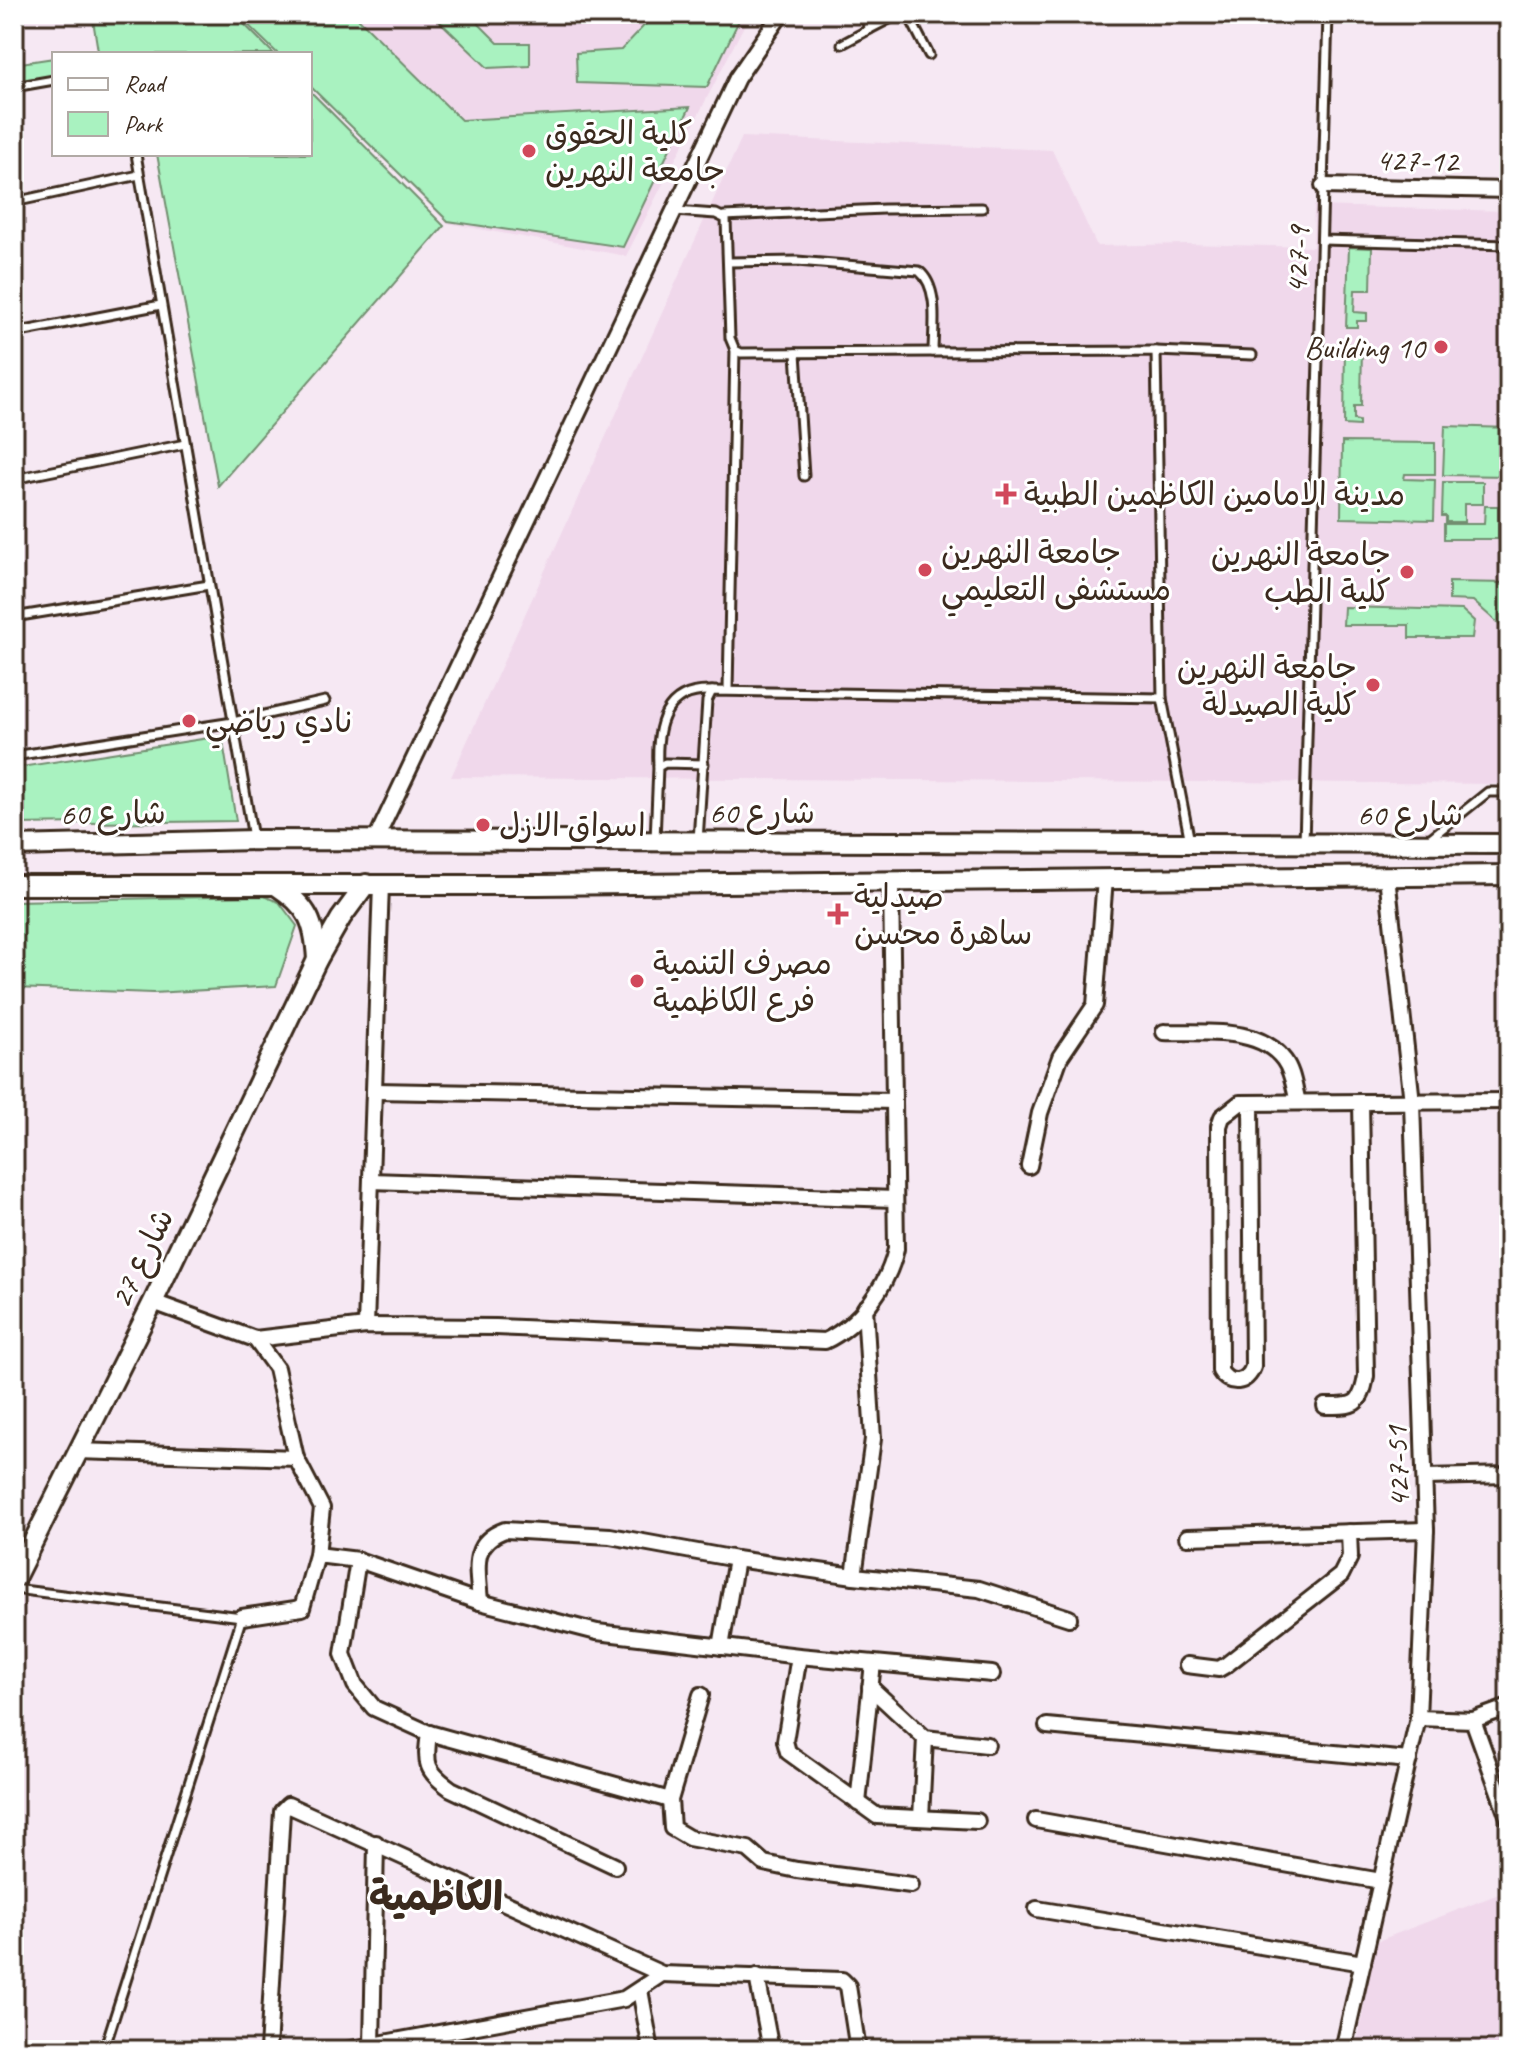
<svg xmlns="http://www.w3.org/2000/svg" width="1523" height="2064" font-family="Caveat,'Playpen Sans Arabic',sans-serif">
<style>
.built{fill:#f0d8eb}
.green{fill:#a9f2c0;stroke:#728e6f;stroke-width:2}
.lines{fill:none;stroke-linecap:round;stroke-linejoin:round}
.service-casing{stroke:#3b2a1e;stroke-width:13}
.minor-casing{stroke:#3b2a1e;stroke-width:20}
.tertiary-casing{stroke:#3b2a1e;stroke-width:24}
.service{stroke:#fff;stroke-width:7}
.minor{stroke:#fff;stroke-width:14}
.tertiary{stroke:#fff;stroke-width:18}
.poi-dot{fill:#d1495b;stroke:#fff;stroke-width:3}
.labels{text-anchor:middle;stroke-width:6;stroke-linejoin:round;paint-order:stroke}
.poi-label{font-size:32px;fill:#3b2a1e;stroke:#fff;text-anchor:start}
.street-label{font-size:32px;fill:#3b2a1e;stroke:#fff}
.district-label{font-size:40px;font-weight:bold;fill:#3b2a1e;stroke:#fff}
</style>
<rect width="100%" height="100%" fill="#f6e8f3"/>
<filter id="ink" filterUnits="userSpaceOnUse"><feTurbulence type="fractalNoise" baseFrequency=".0125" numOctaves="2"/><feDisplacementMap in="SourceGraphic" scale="16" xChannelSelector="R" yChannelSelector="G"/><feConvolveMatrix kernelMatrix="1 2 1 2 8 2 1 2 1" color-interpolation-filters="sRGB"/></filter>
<g filter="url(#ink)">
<g class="built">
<path d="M247 14H750L626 256 447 223 310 80V54Z"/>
<path d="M742 137 1052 150 1097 246 1186 244 1313 247 1314 206 1509 211V784L451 777Z"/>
<path d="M1509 1890V2050H1356L1375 1942Z"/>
</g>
<g class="green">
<path d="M92 14H234L274 54H78L98 51Z"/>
<path d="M237 14H354L461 120 690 107 623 247 448 221 310 86V54H278Z"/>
<path d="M432 14H469L498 43H530V66L488 68Z"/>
<path d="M655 14H742L707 87 577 83 576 53 621 50Z"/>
<path d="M54 58V76L14 83V64Z"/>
<path d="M310 91 444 226 218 486 157 154H310Z"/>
<path d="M1349 247 1372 248 1371 290H1355L1354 312 1367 313V321H1357V327H1346Z"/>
<path d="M1345 344 1362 345 1361 406H1354V420L1359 421V426L1344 425Z"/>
<path d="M1445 426 1509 428V476L1443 475Z"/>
<path d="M1342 442 1435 443V474H1405L1404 479 1435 480 1434 520 1341 518Z"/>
<path d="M1443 482H1483V504H1464V522H1446V516H1442Z"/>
<path d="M1485 506H1498V539H1444V524H1484Z"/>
<path d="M1449 582 1509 583V633L1473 601 1449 600Z"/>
<path d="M1344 607 1462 610 1474 621 1472 638H1409V625H1343Z"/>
<path d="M222 736 236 821 14 824V768Z"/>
<path d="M263 896 279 902 297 926 276 986 153 993 14 988V901Z"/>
</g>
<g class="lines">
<g class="service-casing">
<g id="service">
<path d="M863 14 870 29 899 14"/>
<path d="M908 14 929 55"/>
<path d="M842 44 870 29"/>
<path d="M14 87 54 80"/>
<path d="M136 154 253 838"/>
<path d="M14 202 139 175"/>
<path d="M675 211 716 214 726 219 730 338 735 350 741 353 1156 351 1252 355"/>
<path d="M724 216 884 209 982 208"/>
<path d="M1322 240 1509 245"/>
<path d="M729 262 797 261 919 271C940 288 933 328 933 352"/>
<path d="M14 333 161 305"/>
<path d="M1156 351 1162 698 1190 842"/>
<path d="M796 353 804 476"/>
<path d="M14 479 185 444"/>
<path d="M14 617 209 585"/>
<path d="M728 690 735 350"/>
<path d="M14 756 233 722 325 701"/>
<path d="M658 766C656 726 664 689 712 691"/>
<path d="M655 840 658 767 665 763 704 764"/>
<path d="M1428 840 1488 792H1509"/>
<path d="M698 841 707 701 712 691 1162 698"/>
<path d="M1304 843 1328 14"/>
<path d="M14 1589 242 1617 104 2050"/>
</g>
</g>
<g class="minor-casing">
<g id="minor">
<path d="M1323 186 1509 190"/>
<path d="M1507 190 1509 121"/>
<path d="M375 841 737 78 781 14"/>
<path d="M1164 1032C1202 1034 1259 1025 1284 1060 1293 1072 1294 1088 1298 1102"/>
<path d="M376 1091 894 1101"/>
<path d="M1251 1103 1253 1367C1247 1384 1229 1386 1220 1371L1219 1126 1222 1117 1240 1103 1509 1101"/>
<path d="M1029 1166 1040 1113 1060 1057 1095 1005 1105 879"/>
<path d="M371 1181 895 1199"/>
<path d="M153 1302 255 1339 276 1368 296 1458 322 1508 317 1555 302 1608 242 1617"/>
<path d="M366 1326 381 884"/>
<path d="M255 1339 366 1326 496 1327 825 1341C859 1325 888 1286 896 1249L891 881"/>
<path d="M1325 1406C1353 1406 1361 1407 1366 1376L1361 1102"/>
<path d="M77 1451 296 1458"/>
<path d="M1426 1477 1509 1475"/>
<path d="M1187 1537 1426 1530"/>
<path d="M317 1555 358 1560 480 1602 597 1632 799 1656 992 1674"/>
<path d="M358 1560 343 1654 355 1685 374 1708 429 1733 670 1800"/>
<path d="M854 1576 873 1439 865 1308"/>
<path d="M480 1602C478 1570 469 1543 505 1530L610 1536 736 1559 854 1576 979 1589 1069 1618"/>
<path d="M721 1647 736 1559"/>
<path d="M799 1656 785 1741 788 1752 877 1816 977 1821"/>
<path d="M1187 1665 1219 1669 1226 1665 1341 1575 1350 1557 1349 1532"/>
<path d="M870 1687 925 1738 987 1745"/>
<path d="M701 1695 670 1800 672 1828 689 1838 748 1849 764 1863 797 1870 911 1885"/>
<path d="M1509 1707 1473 1720 1509 1820"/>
<path d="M1418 1718 1473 1720"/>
<path d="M1047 1726 1409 1760"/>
<path d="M429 1733C425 1764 425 1770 451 1789L615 1866"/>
<path d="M858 1803 873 1663"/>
<path d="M921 1818 925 1738"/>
<path d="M1036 1820 1381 1881"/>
<path d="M1037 1909 1363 1963"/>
<path d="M757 1976 771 2050"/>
<path d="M640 1990 651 2050"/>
<path d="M372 2046 376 1843"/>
<path d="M268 2050 282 1811 288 1805 662 1974 842 1980 848 1986 858 2050"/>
<path d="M346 2050 624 1999 662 1974"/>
<path d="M1343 2050 1418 1718 1426 1530 1412 1102 1387 876"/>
</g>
</g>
<g class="tertiary-casing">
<g id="tertiary">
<path d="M14 846 254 840 1509 844"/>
<path d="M14 885H538L1509 875"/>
<path d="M277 886C309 907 315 923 317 960"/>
<path d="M14 1580 153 1302 317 960 341 918 366 884"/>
</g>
</g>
<use href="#service" class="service"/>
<use href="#minor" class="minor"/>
<use href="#tertiary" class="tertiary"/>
</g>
</g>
<g class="poi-dot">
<circle cx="529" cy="151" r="8"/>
<circle cx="1441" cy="347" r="8"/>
<path d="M1002 482h8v8h8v8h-8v8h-8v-8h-8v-8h8z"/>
<circle cx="925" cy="570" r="8"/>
<circle cx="1407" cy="572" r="8"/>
<circle cx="1373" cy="685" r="8"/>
<circle cx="189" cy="721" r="8"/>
<circle cx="483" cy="825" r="8"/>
<path d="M834 902h8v8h8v8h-8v8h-8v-8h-8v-8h8z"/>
<circle cx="637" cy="981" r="8"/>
</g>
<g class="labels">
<g class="poi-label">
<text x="545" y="144">كلية الحقوق<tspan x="545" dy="37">جامعة النهرين</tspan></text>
<text x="1425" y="358" text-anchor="end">Building 10</text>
<text x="1024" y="505">مدينة الامامين الكاظمين الطبية</text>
<text x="941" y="563">جامعة النهرين<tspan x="941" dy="37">مستشفى التعليمي</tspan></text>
<text x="1391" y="565" text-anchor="end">جامعة النهرين<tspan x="1391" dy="37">كلية الطب</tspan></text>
<text x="1357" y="678" text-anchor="end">جامعة النهرين<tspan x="1357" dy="37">كلية الصيدلة</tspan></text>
<text x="205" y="732">نادي رياضي</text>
<text x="499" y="836">اسواق الازل</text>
<text x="854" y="907">صيدلية<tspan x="854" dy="37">ساهرة محسن</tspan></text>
<text x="653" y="974">مصرف التنمية<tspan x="653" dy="37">فرع الكاظمية</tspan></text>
</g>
<g class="street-label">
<text transform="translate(1417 160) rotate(1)" y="11">427-12</text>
<text transform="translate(1297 260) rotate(-88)" y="11">427-9</text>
<text x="762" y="823">شارع 60</text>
<text transform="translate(113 813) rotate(-1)" y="11">شارع 60</text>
<text x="1410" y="825">شارع 60</text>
<text transform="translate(141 1258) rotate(-64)" y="11">شارع 27</text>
<text transform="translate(1397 1467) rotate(-92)" y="11">427-51</text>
</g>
<g class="district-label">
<text x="436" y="1910">الكاظمية</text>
</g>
</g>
<rect width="1523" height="2064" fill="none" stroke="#fff" stroke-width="48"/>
<rect x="24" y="24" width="1475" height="2016" fill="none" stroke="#3b2a1e" stroke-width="3" filter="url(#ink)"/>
<rect x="52" y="52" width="260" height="104" fill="#ffffff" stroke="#b1aaa5" stroke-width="2"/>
<rect x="68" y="78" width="40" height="12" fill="#ffffff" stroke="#b1aaa5" stroke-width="2"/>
<text x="124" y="92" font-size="24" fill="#3b2a1e">Road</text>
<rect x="68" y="112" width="40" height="24" fill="#a9f2c0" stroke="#b1aaa5" stroke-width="2"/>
<text x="124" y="132" font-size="24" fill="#3b2a1e">Park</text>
</svg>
